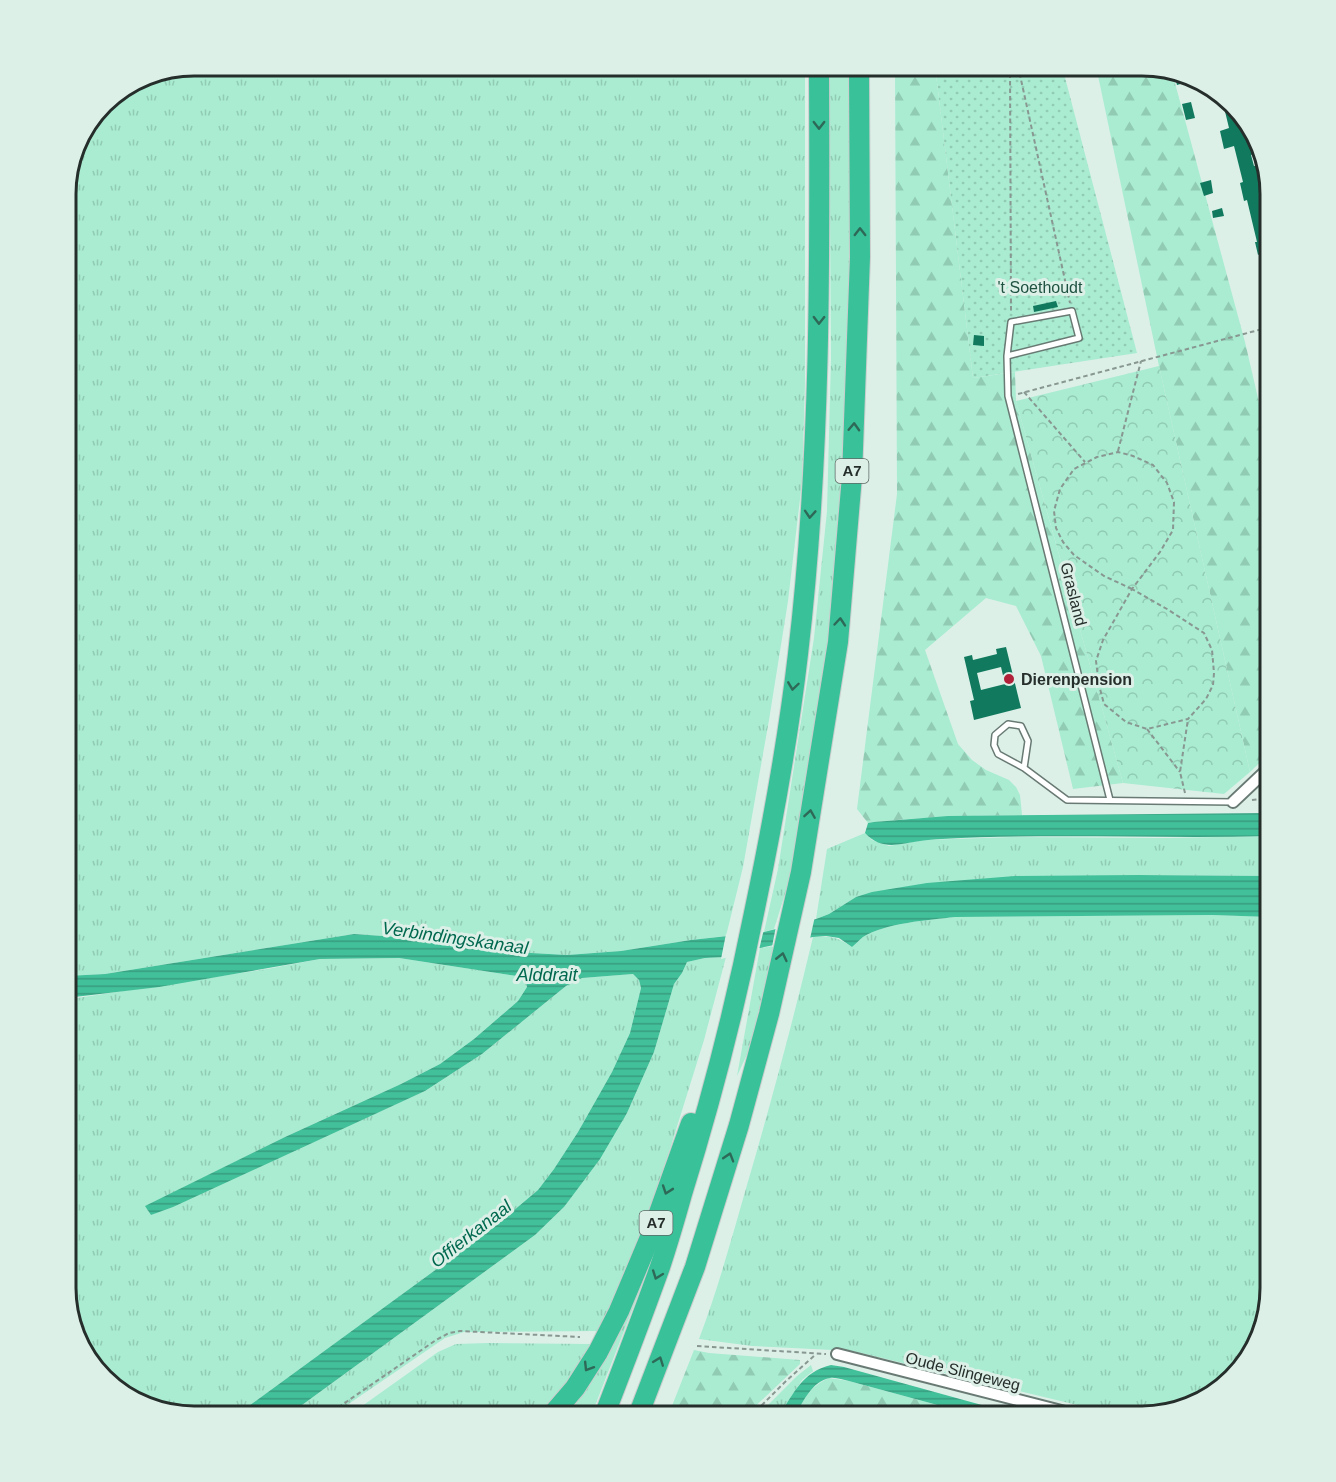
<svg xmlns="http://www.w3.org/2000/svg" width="1336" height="1482" font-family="Arial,sans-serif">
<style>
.grass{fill:url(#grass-tufts)}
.forest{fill:url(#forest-firs)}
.park{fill:url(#park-crowns)}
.garden{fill:url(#garden-dots)}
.water{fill:url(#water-rules)}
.pier{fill:#dcf0e8}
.building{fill:#117a5e;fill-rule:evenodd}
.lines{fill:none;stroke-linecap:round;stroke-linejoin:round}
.lane-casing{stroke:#687a73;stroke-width:8}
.street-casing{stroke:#687a73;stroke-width:14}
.highway-casing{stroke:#cbcdcc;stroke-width:22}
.path{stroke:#889791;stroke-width:2;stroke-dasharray:4.5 3;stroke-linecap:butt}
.lane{stroke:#fff;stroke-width:5}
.street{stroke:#fff;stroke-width:10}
.highway{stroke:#39c299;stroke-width:20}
.oneway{stroke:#2e6957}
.poi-dot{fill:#b21f38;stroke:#dcf0e8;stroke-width:2}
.labels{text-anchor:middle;stroke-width:6;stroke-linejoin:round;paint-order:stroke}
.shield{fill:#dcf0e8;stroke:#5d6864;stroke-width:1.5}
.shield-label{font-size:15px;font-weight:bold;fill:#262e2b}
.park-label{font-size:16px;fill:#1f5241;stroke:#dcf0e8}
.street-label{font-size:16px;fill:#262e2b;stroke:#dcf0e8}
.poi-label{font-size:16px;font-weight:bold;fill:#262e2b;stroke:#dcf0e8;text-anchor:start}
.water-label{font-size:18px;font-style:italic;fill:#00684e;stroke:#dcf0e8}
.rim{fill:none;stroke:#262e2b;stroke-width:3}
</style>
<defs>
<pattern id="grass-tufts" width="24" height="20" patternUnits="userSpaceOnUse" patternTransform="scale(1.5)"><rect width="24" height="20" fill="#a9ecd2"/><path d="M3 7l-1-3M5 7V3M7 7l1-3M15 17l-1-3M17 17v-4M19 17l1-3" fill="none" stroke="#91cbb4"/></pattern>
<pattern id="forest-firs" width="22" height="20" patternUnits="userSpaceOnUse" patternTransform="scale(1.5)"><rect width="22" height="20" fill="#a9ecd2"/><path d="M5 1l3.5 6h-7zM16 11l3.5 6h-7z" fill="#91cbb4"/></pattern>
<pattern id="park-crowns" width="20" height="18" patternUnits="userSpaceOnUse" patternTransform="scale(1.5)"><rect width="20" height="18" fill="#a9ecd2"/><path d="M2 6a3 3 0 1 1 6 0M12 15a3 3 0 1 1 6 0" fill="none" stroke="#91cbb4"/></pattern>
<pattern id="garden-dots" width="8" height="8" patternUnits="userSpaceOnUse" patternTransform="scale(1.5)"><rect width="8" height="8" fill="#a9ecd2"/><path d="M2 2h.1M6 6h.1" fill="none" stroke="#91cbb4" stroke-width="1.8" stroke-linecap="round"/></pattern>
<pattern id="water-rules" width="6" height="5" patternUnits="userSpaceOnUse" patternTransform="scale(1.5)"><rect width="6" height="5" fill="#42c099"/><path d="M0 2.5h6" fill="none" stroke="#379c7d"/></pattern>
</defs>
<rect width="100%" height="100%" fill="#dcf0e8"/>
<g class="grass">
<path d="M195 66H805V383L802 482 788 601 769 720 743 867 726 936 691 940 621 951 567 955 513 952 397 937 354 934 105 974 66 976V186L79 138 110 98 146 76Z"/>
<path d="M829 66H850L851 291 842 517 829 642 795 862 774 929 764 932 778 869 814 638 827 511 831 359Z"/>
<path d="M865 833 872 840 889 846 924 840 1012 837 1165 838 1270 836V876L1138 875 856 897 829 914 816 919 827 849Z"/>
<path d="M1212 915 1270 917V1288L1257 1344 1220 1389 1142 1416H1123L853 1351 752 1346 699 1339C718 1289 732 1237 747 1185 771 1103 793 1021 813 937 832 936 837 937 852 947 856 944 859 940 863 937 885 923 929 920 955 917Z"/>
<path d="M780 945 758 1014 750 1048 737 1076 760 948Z"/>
<path d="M726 957 704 1040 670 1149 641 1236 600 1331 464 1332 445 1338 331 1416H287L535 1235 564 1207 627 1113 654 1052 674 984 682 973 687 962 705 958Z"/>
<path d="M399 958 517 976 526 982 527 987 518 1001 474 1039 440 1064 401 1084 285 1137 146 1206 151 1215 425 1091 482 1054 566 986 582 978 633 974 639 980 641 988 630 1033 612 1072 578 1132 554 1169 538 1190 493 1228 235 1416H194L138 1403 93 1366 66 1288V998H77L267 969 320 959Z"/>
<path d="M645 1277 591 1416H562L616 1332Z"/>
<path d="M488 1343 592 1344 559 1396 544 1416H348L438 1352 456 1344Z"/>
<path d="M811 1365 813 1371 802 1380 779 1416H757L797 1376Z"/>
</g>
<g class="forest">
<path d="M895 66H935L973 378 1015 372 1016 401 1123 783 1073 789 1041 656 1016 606 986 598 925 650 958 744 972 760 986 770 1009 780 1016 787 1020 795 1022 815C970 816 919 817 868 823L857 809 897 494Z"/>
<path d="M1096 66H1149L1172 72 1245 342 1270 450V753L1250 772 1159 366Z"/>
<path d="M694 1350 709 1353 800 1360V1364L745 1416H668Z"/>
<path d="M829 1378 849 1381 978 1416H795C805 1398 809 1387 829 1378Z"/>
</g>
<path class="park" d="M1159 366 1250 772 1224 794 1123 783 1016 401Z"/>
<path class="garden" d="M935 66H1062L1137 353 973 378Z"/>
<g class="water">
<path d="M1270 813V836C1161 839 1051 833 942 839 935 839 927 840 920 841 898 844 882 851 865 833L868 823 874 822 948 816Z"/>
<path d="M1138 875 1270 876V917L1212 915 955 917C929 920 885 923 863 937 859 940 856 944 852 947L839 938 826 936 813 937 760 948 726 957 705 958 687 962 682 973 674 984 654 1052 627 1113 600 1159 564 1207 535 1235 287 1416H235L493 1228 538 1190 554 1169 578 1132 612 1072 630 1033 641 988 639 980 633 974 582 978 566 986 482 1054 425 1091 173 1207 151 1215 145 1206 285 1137 401 1084 440 1064 474 1039 518 1001 527 987 526 982 517 976 399 958 320 959 159 987 66 998V976L105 974 354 934 397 937 513 952 567 955 621 951 691 940 764 932 816 919 829 914 856 897 872 892 927 883 1015 876Z"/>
<path d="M831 1365 844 1367 1022 1416H978L849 1381C843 1380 836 1377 830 1378 812 1381 803 1402 795 1416H779C794 1393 802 1372 831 1365Z"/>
</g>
<g class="pier">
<path d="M815 916 810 939 772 947 776 926Z"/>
<path d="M764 929 759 950 721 959 726 934Z"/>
</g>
<g class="building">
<path d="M1182 75 1185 76 1187 82 1177 85 1175 77Z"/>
<path d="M1222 99 1243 116 1244 118 1242 119 1245 131 1248 130 1256 153 1251 155 1254 166 1260 165 1264 177 1263 178 1266 189 1260 190 1263 202 1269 201 1270 206V226H1269L1270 231V290H1267L1264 278 1266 277 1260 254 1258 255 1255 242H1257L1247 200 1244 201 1240 183 1243 182 1234 146 1224 149 1220 131 1229 128Z"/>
<path d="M1191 102 1195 118 1186 120 1182 104Z"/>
<path d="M1211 180 1213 193 1204 196 1200 183Z"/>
<path d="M1222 208 1224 216 1213 218 1212 211Z"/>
<path d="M1056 301 1058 307 1034 312 1033 306Z"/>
<path d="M974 335 984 336V346L973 345Z"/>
<path d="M1266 427 1270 429V435L1264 436 1262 428Z"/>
<path d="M1006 647 1021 708 974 720 970 701 974 700 964 657 972 655 973 660 997 654 996 649ZM1001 667 1005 684 981 690 977 673Z"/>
</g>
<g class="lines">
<g class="lane-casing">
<g id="lane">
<path d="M1007 356 1011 322 1072 311 1079 338 1007 356 1008 396 1110 800"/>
<path d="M1024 768 998 754 994 745 995 735 1008 724 1021 726 1028 741 1024 768 1067 800 1233 802"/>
</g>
</g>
<g class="street-casing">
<g id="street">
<path d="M1233 802 1270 767"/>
<path d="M837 1354 1081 1416"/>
</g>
</g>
<g class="highway-casing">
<g id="highway">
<path d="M551 1416 575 1388 598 1352 619 1311 651 1235 691 1123"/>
<path d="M604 1416C623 1367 642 1317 660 1267 668 1243 675 1219 682 1194 711 1101 735 1008 754 913 772 827 788 741 798 654 821 459 820 262 819 66"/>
<path d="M638 1416 695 1267 739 1125 769 1014 801 872 838 642 852 476 860 257 859 66"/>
</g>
</g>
<g class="path">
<path d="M1010 66 1011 312"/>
<path d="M1018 66 1070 303"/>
<path d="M1024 392 1085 462"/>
<path d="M1018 394 1270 327"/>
<path d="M1118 451 1141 361"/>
<path d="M1132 589 1104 576 1074 555 1063 542 1056 528 1054 511 1060 489 1074 469 1097 457 1118 452 1133 456 1153 465 1167 483 1174 502 1173 530 1160 552 1132 589 1103 640 1096 661 1099 685 1104 704 1126 722 1147 729 1188 719 1206 699 1213 685 1214 673 1212 650 1204 633 1167 609 1132 589"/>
<path d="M1147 729 1180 772"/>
<path d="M1185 793 1180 772 1188 719"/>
<path d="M1252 800 1270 798"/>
<path d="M697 1346 826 1354"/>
<path d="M326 1416 436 1340 449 1333 460 1331 580 1337"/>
<path d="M751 1416 784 1383 816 1354"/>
</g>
<use href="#lane" class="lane"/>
<use href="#street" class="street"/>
<use href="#highway" class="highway"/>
</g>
<defs><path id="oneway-chevron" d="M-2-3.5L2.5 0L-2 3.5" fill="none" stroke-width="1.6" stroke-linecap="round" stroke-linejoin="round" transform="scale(1.5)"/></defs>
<g class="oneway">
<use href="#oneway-chevron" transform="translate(819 125) rotate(90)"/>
<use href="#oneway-chevron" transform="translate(860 232) rotate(-90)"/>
<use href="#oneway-chevron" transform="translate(819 320) rotate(91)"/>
<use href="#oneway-chevron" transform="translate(854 427) rotate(-88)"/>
<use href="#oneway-chevron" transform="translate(810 514) rotate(94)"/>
<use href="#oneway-chevron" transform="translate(840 622) rotate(-85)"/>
<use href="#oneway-chevron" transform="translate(793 686) rotate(98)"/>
<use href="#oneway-chevron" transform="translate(810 814) rotate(-81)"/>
<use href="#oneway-chevron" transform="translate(782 957) rotate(-77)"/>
<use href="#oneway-chevron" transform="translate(729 1157) rotate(-73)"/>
<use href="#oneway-chevron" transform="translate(667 1190) rotate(109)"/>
<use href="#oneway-chevron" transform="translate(657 1275) rotate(110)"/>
<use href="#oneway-chevron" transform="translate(659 1361) rotate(-69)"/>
<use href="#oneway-chevron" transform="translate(588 1367) rotate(122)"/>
</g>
<circle class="poi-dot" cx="1009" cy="679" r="6"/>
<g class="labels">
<g class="shield">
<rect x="835.5" y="459" width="33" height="24" rx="4.5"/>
<rect x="639.5" y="1211" width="33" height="24" rx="4.5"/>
</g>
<g class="shield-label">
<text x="852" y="476">A7</text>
<text x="656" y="1228">A7</text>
</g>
<g class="park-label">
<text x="1040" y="293">'t Soethoudt</text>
</g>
<g class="street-label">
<text transform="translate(1074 594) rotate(76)" y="6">Grasland</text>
<text transform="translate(963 1371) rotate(14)" y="6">Oude Slingeweg</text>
</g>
<g class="poi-label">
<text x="1021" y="685">Dierenpension</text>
</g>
<g class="water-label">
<text transform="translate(455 938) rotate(8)" y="6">Verbindingskanaal</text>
<text x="547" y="981">Alddrait</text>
<text transform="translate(471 1234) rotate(-38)" y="6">Offierkanaal</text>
</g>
</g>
<path d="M0 0H1336V1482H0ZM194 76H1142A118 118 0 0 1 1260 194V1288A118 118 0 0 1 1142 1406H194A118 118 0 0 1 76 1288V194A118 118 0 0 1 194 76Z" fill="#dcf0e8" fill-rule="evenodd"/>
<path class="rim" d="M194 76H1142A118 118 0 0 1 1260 194V1288A118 118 0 0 1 1142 1406H194A118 118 0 0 1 76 1288V194A118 118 0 0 1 194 76Z"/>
</svg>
